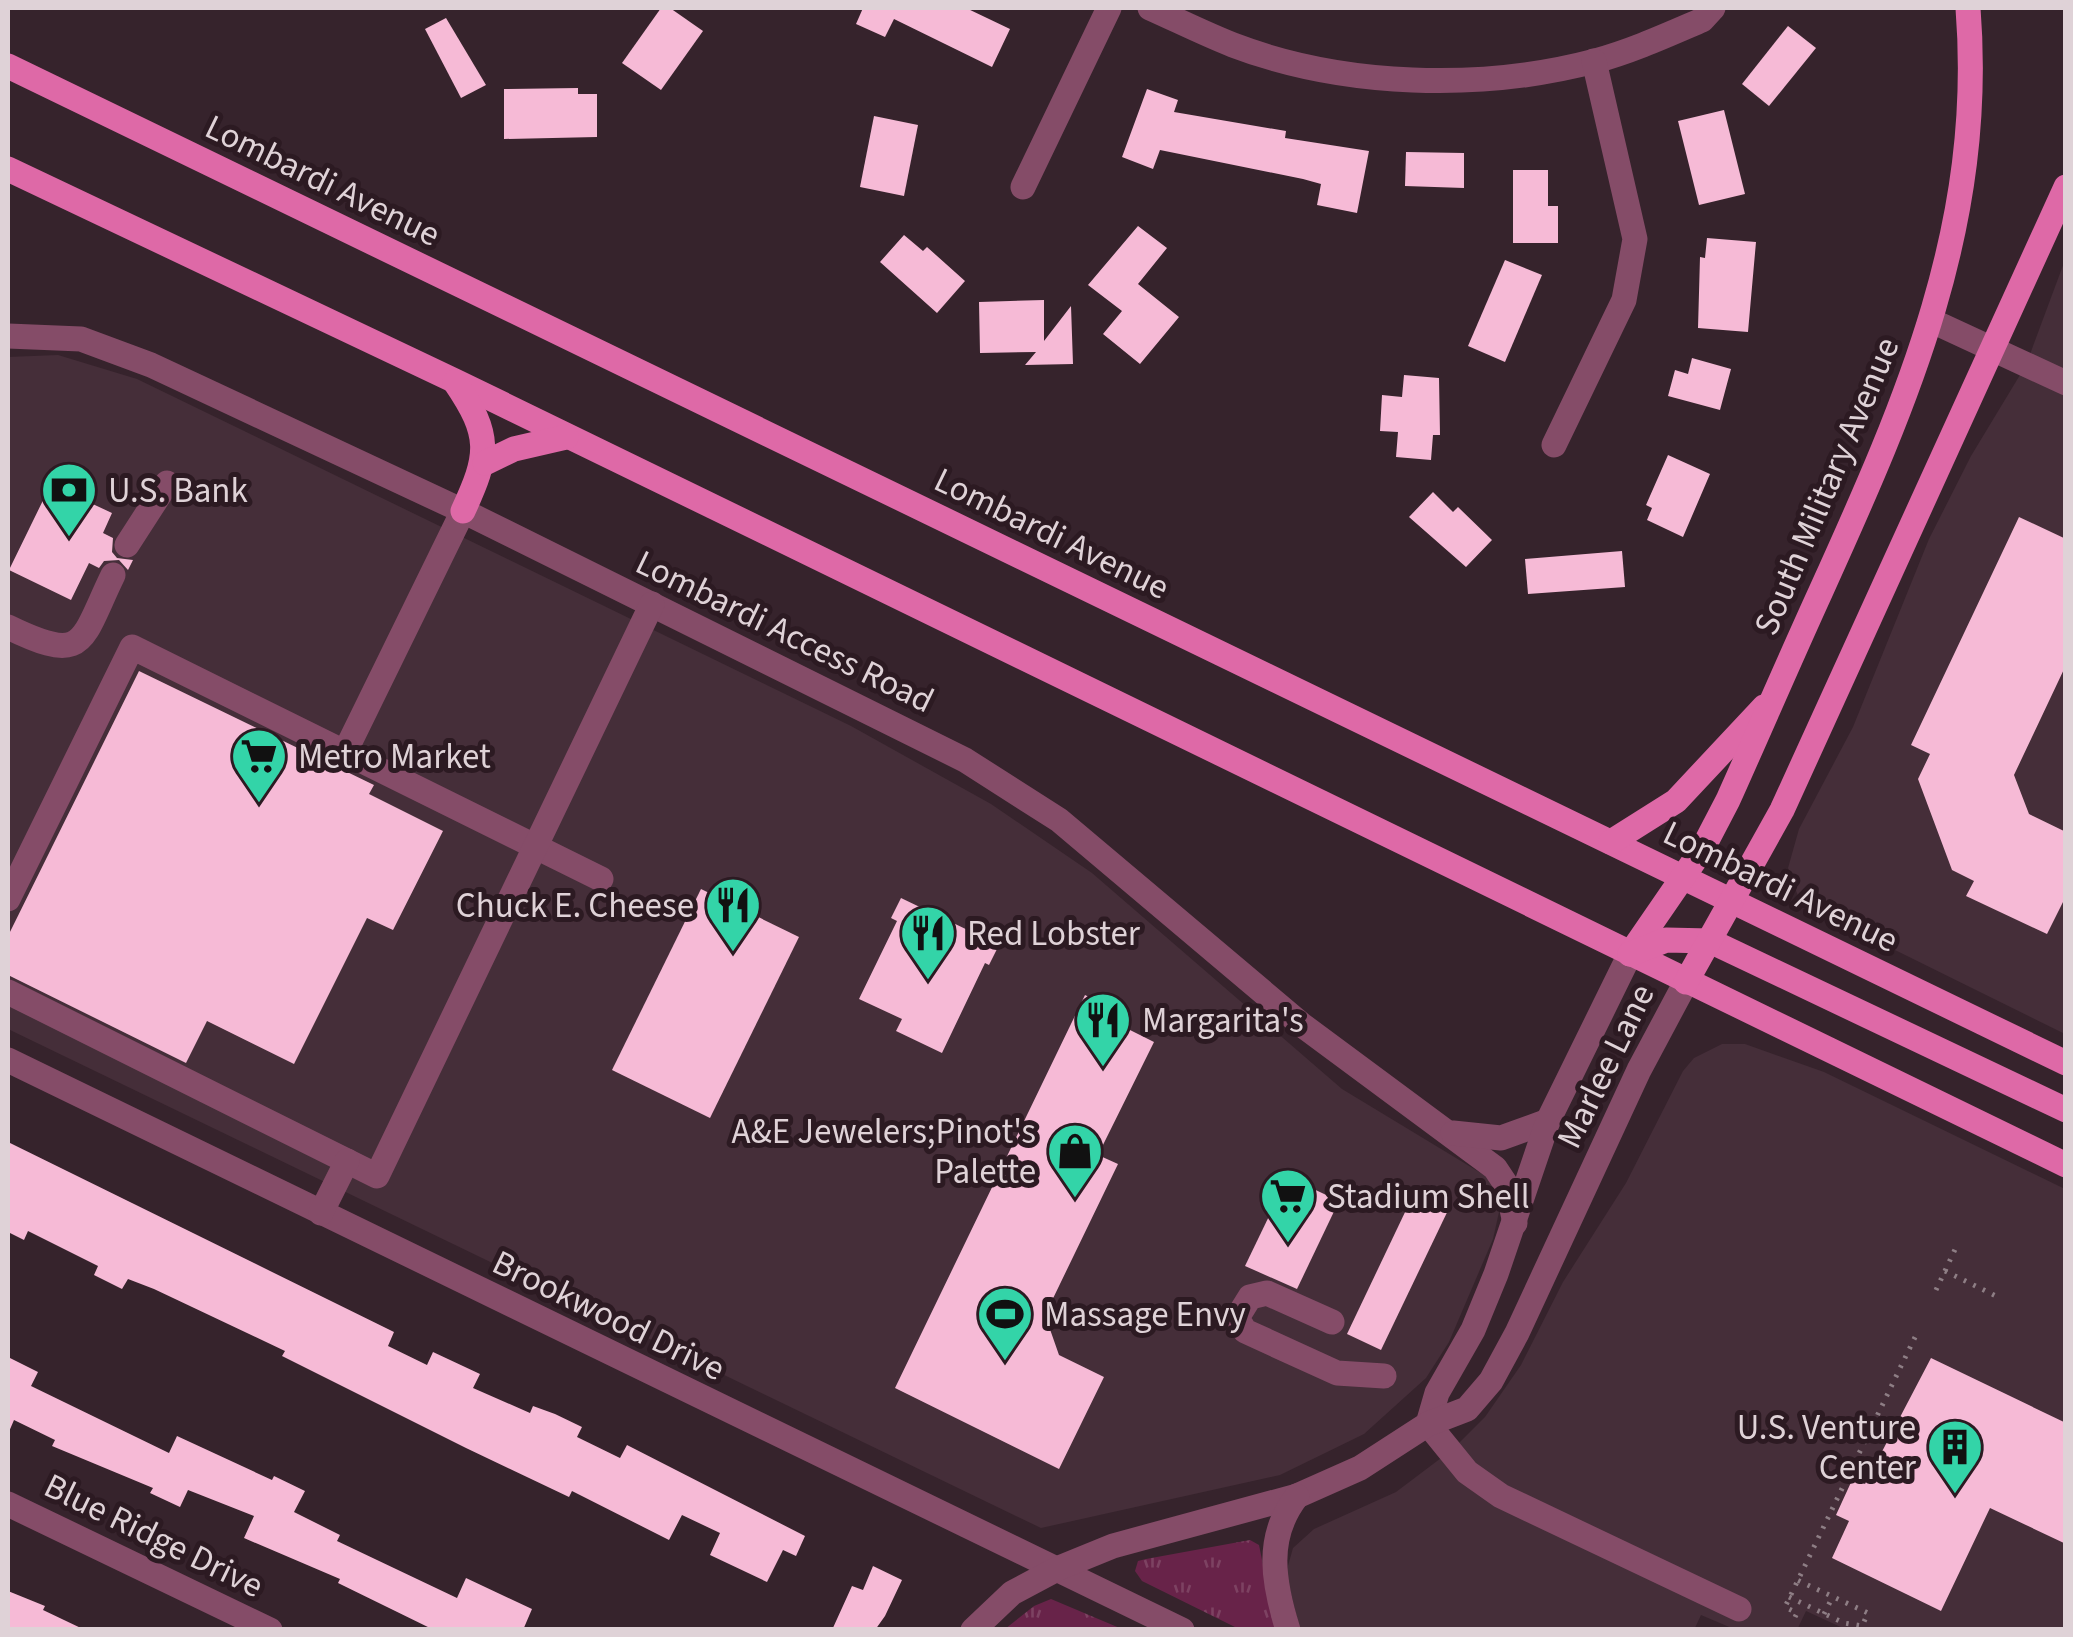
<svg xmlns="http://www.w3.org/2000/svg" width="2073" height="1637" font-family="'Source Sans 3',sans-serif">
<style>
.built{fill:#452e39}
.grass{fill:url(#grass-tufts)}
.building{fill:#f6bad6}
.lines{fill:none;stroke-linecap:round;stroke-linejoin:round}
.path{stroke:#8e7e85;stroke-width:5;stroke-dasharray:2.5 8;stroke-linecap:butt}
.minor{stroke:#854c68;stroke-width:25}
.major{stroke:#de69a7;stroke-width:25}
.labels{text-anchor:middle;stroke-width:10;stroke-linejoin:round;paint-order:stroke}
.street-label{font-size:35px;fill:#dfd2d7;stroke:#2c1a22}
.poi-label{font-size:35px;fill:#dfd2d7;stroke:#2c1a22;text-anchor:start}
</style>
<defs>
<pattern id="grass-tufts" width="24" height="20" patternUnits="userSpaceOnUse" patternTransform="scale(2.5)"><rect width="24" height="20" fill="#682349"/><path d="M3 7l-1-3M5 7V3M7 7l1-3M15 17l-1-3M17 17v-4M19 17l1-3" fill="none" stroke="#7d4262"/></pattern>
</defs>
<rect width="100%" height="100%" fill="#36232c"/>
<g class="built">
<path d="M2065 260V1034L1810 908 1798 896 1788 868 1799 829 1853 727 1929 539 1971 456 2026 365Z"/>
<path d="M58 355 137 379 851 726 991 804 1092 873 1342 1089 1489 1178 1501 1203 1493 1239 1449 1342 1426 1378 1364 1434 1280 1475 1041 1528 8 1029V357Z"/>
<path d="M1722 1044H1745L1824 1072 2065 1189V1629H1845L1806 1611 1797 1630 1734 1629 1701 1615 1694 1630H1300L1286 1573 1293 1548 1314 1529 1396 1492 1453 1449 1485 1417 1521 1365 1563 1282 1626 1183 1683 1071 1694 1058Z"/>
</g>
<g class="grass">
<path d="M1250 1540 1259 1545 1276 1629H1239L1142 1581 1135 1571 1138 1561 1146 1559Z"/>
<path d="M1051 1599 1122 1629H1005L1034 1606Z"/>
</g>
<g class="building">
<path d="M661 8H670L703 31 661 90 622 63Z"/>
<path d="M863 8H966L1010 29 992 67 894 19 885 37 856 24Z"/>
<path d="M446 18 486 85 461 98 425 29Z"/>
<path d="M1788 26 1816 48 1769 106 1742 84Z"/>
<path d="M578 88V94H597V137L504 139V89Z"/>
<path d="M1147 89 1178 100 1174 112 1286 131 1285 138 1369 151 1357 213 1317 205 1321 184 1303 179 1160 150 1153 169 1122 157Z"/>
<path d="M1724 110 1745 194 1699 205 1678 121Z"/>
<path d="M874 116 918 125 904 196 860 187Z"/>
<path d="M1406 152 1464 153V188L1405 186Z"/>
<path d="M1513 170H1548V206H1558V243H1513Z"/>
<path d="M1138 226 1167 248 1138 284 1179 317 1140 364 1103 334 1122 311 1088 285Z"/>
<path d="M904 235 923 251 927 247 965 281 937 313 880 262Z"/>
<path d="M1707 238 1756 242 1748 332 1698 328 1700 257 1705 258Z"/>
<path d="M1505 260 1542 275 1505 362 1468 346Z"/>
<path d="M1044 300V341L1071 306 1073 364 1025 365 1036 352 980 353 979 302Z"/>
<path d="M1692 358 1731 369 1720 410 1668 396 1675 370 1688 374Z"/>
<path d="M1404 375 1439 378 1440 435H1433L1431 460 1396 457 1398 432 1380 431 1382 395 1402 397Z"/>
<path d="M1668 455 1710 474 1683 537 1647 520 1652 508 1646 505Z"/>
<path d="M63 483 85 493 82 499 112 513 103 533 113 538 112 552 117 558 133 560 128 570 119 560 104 561 99 568 89 563 71 600 9 570 51 484 60 489Z"/>
<path d="M1433 492 1453 512 1458 507 1492 540 1466 567 1409 517Z"/>
<path d="M2019 517 2066 539V665L2014 775 2029 814 2066 832V896L2047 934 1966 896 1974 881 1952 870 1918 779 1930 754 1911 745Z"/>
<path d="M1622 551 1625 587 1528 594 1525 559Z"/>
<path d="M139 671 374 785 369 794 443 831 393 930 367 918 294 1064 207 1021 186 1063 8 975V936Z"/>
<path d="M701 889 799 937 710 1118 612 1070Z"/>
<path d="M901 898 999 945 989 965 985 963 942 1053 896 1031 902 1019 859 999 897 921 891 918Z"/>
<path d="M1085 995 1131 1018 1126 1028 1154 1042 1098 1155 1118 1164 1045 1315 1059 1355 1104 1377 1059 1469 895 1388Z"/>
<path d="M8 1142 394 1332 388 1346 427 1365 433 1352 480 1374 473 1388 530 1413 533 1406 555 1414 582 1427 577 1437 620 1458 627 1445 805 1536 796 1556 783 1550 767 1582 710 1555 720 1533 682 1515 669 1540 572 1491 569 1497 466 1448 282 1356 285 1351 154 1289 128 1279 122 1289 94 1275 98 1266 28 1231 24 1240 8 1232Z"/>
<path d="M1288 1177 1339 1201 1297 1289 1245 1266Z"/>
<path d="M1417 1187 1452 1202 1381 1350 1347 1334Z"/>
<path d="M8 1357 38 1372 31 1386 169 1453 177 1436 272 1480 274 1476 305 1491 294 1512 340 1535 337 1541 457 1598 466 1578 532 1609 523 1630H434L338 1583 340 1579 244 1538 254 1516 188 1490 180 1507 150 1493 153 1488 52 1446 55 1440 14 1420 8 1434Z"/>
<path d="M1931 1358 2066 1423V1544L1990 1508 1941 1611 1832 1558 1849 1521 1836 1515 1853 1478 1865 1484Z"/>
<path d="M873 1566 902 1580 885 1616 875 1630H832L852 1586 863 1590Z"/>
<path d="M8 1591 45 1606 43 1610 85 1630H8Z"/>
</g>
<g class="lines">
<g class="path">
<path d="M1945 1271 1998 1297"/>
<path d="M1936 1290 1958 1243"/>
<path d="M1789 1597 1844 1623 1862 1626 1868 1613 1797 1580"/>
<path d="M1824 1614 1833 1596"/>
<path d="M1795 1617 1797 1613 1785 1607 1917 1333"/>
</g>
<g class="minor">
<path d="M1150 8C1177 20 1205 34 1233 45 1343 87 1481 91 1595 61 1632 51 1667 35 1702 20L1713 8"/>
<path d="M1023 187 1109 8"/>
<path d="M1932 321 2066 383"/>
<path d="M8 336 81 339 151 365 463 511 965 760 1059 820 1302 1025 1495 1168 1507 1186 1515 1223"/>
<path d="M1554 445 1624 300 1635 239 1594 61"/>
<path d="M127 545 167 483"/>
<path d="M8 627C86 665 80 643 113 575"/>
<path d="M345 752 463 511"/>
<path d="M8 899 132 647 601 879"/>
<path d="M8 992 377 1176 652 604"/>
<path d="M8 1060 1182 1630"/>
<path d="M1453 1133 1501 1138 1548 1121"/>
<path d="M321 1213 347 1161"/>
<path d="M1332 1322 1267 1293 1250 1297 1237 1318 1245 1331 1337 1373 1384 1376"/>
<path d="M1428 1424 1437 1393 1473 1330 1496 1274 1548 1121 1630 954"/>
<path d="M1428 1424 1467 1472 1501 1496 1739 1609"/>
<path d="M8 1504 270 1630"/>
<path d="M973 1630 1012 1593 1059 1568 1113 1546 1297 1496 1360 1468 1428 1424 1467 1409 1491 1381 1517 1333 1639 1070 1686 982"/>
<path d="M1288 1630C1273 1582 1265 1537 1297 1496"/>
</g>
<g class="major">
<path d="M8 66 2066 1063"/>
<path d="M8 169 455 381 2066 1165"/>
<path d="M455 382C492 436 489 455 463 511"/>
<path d="M485 463 514 449 566 437"/>
<path d="M1611 842 1676 801 1764 707"/>
<path d="M1630 954 1703 848 1728 800C1759 731 1789 661 1821 591 1908 399 1985 224 1968 8"/>
<path d="M1630 954 1666 940 1710 941 2066 1110"/>
<path d="M1686 982 1782 810 2066 187"/>
</g>
</g>
<defs>
<g id="bank-pin" transform="scale(2.875)"><path d="M0 17L-7.5 6A9.5 9.5 0 1 1 7.5 6Z" fill="#33d4a8" stroke="#2c1a22"/><path d="M-6-4H6V4H-6ZM0-2.3a2.3 2.3 0 1 0 0 4.6a2.3 2.3 0 1 0 0-4.6Z" fill="#111"/></g>
<g id="supermarket-pin" transform="scale(2.875)"><path d="M0 17L-7.5 6A9.5 9.5 0 1 1 7.5 6Z" fill="#33d4a8" stroke="#2c1a22"/><path d="M-6-5.5h2.5l.6 2H6L4.5 2H-2.5L-4.4-4H-6ZM-1.5 3.2a1.3 1.3 0 1 0 .1 0ZM3 3.2a1.3 1.3 0 1 0 .1 0Z" fill="#111"/></g>
<g id="restaurant-pin" transform="scale(2.875)"><path d="M0 17L-7.5 6A9.5 9.5 0 1 1 7.5 6Z" fill="#33d4a8" stroke="#2c1a22"/><path d="M-5-6h1v4h1v-4h1v4h1v-4h1v5L-1.5 .5V6h-2V.5L-5-1ZM5-6V6H3V1.5H1.5Q1.5-4 5-6Z" fill="#111"/></g>
<g id="shop-pin" transform="scale(2.875)"><path d="M0 17L-7.5 6A9.5 9.5 0 1 1 7.5 6Z" fill="#33d4a8" stroke="#2c1a22"/><path d="M-5-2.5h2.3a2.7 3.5 0 0 1 5.4 0H5L5.5 6h-11ZM-1.5-2.5h3a1.5 2.3 0 0 0-3 0Z" fill="#111"/></g>
<g id="stadium-pin" transform="scale(2.875)"><path d="M0 17L-7.5 6A9.5 9.5 0 1 1 7.5 6Z" fill="#33d4a8" stroke="#2c1a22"/><path d="M0-5a6.5 5 0 1 0 0 10a6.5 5 0 1 0 0-10ZM-3.5-1.8h7v3.6h-7Z" fill="#111"/></g>
<g id="building-pin" transform="scale(2.875)"><path d="M0 17L-7.5 6A9.5 9.5 0 1 1 7.5 6Z" fill="#33d4a8" stroke="#2c1a22"/><path d="M-4-6H4V6H1V3H-1V6H-4ZM-2.5-4.3h1.7v1.8h-1.7ZM.8-4.3h1.7v1.8H.8ZM-2.5-1h1.7V.8h-1.7ZM.8-1h1.7V.8H.8Z" fill="#111"/></g>
</defs>
<g fill-rule="evenodd">
<use href="#bank-pin" x="69" y="490"/>
<use href="#supermarket-pin" x="259" y="756"/>
<use href="#restaurant-pin" x="733" y="905"/>
<use href="#restaurant-pin" x="928" y="933"/>
<use href="#restaurant-pin" x="1103" y="1020"/>
<use href="#shop-pin" x="1075" y="1151"/>
<use href="#supermarket-pin" x="1288" y="1196"/>
<use href="#stadium-pin" x="1005" y="1314"/>
<use href="#building-pin" x="1955" y="1447"/>
</g>
<g class="labels">
<g class="street-label">
<text transform="translate(323 180) rotate(26)" y="12">Lombardi Avenue</text>
<text transform="translate(1826 486) rotate(-67)" y="12">South Military Avenue</text>
<text transform="translate(1052 533) rotate(26)" y="12">Lombardi Avenue</text>
<text transform="translate(785 631) rotate(26)" y="12">Lombardi Access Road</text>
<text transform="translate(1781 886) rotate(26)" y="12">Lombardi Avenue</text>
<text transform="translate(1605 1066) rotate(-64)" y="12">Marlee Lane</text>
<text transform="translate(609 1315) rotate(26)" y="12">Brookwood Drive</text>
<text transform="translate(154 1535) rotate(26)" y="12">Blue Ridge Drive</text>
</g>
<g class="poi-label">
<text x="108" y="502">U.S. Bank</text>
<text x="298" y="768">Metro Market</text>
<text x="694" y="917" text-anchor="end">Chuck E. Cheese</text>
<text x="967" y="945">Red Lobster</text>
<text x="1142" y="1032">Margarita's</text>
<text x="1036" y="1143" text-anchor="end">A&amp;E Jewelers;Pinot's<tspan x="1036" dy="40">Palette</tspan></text>
<text x="1327" y="1208">Stadium Shell</text>
<text x="1044" y="1326">Massage Envy</text>
<text x="1916" y="1439" text-anchor="end">U.S. Venture<tspan x="1916" dy="40">Center</tspan></text>
</g>
</g>
<rect width="2073" height="1637" fill="none" stroke="#dfd2d7" stroke-width="20"/>
</svg>
